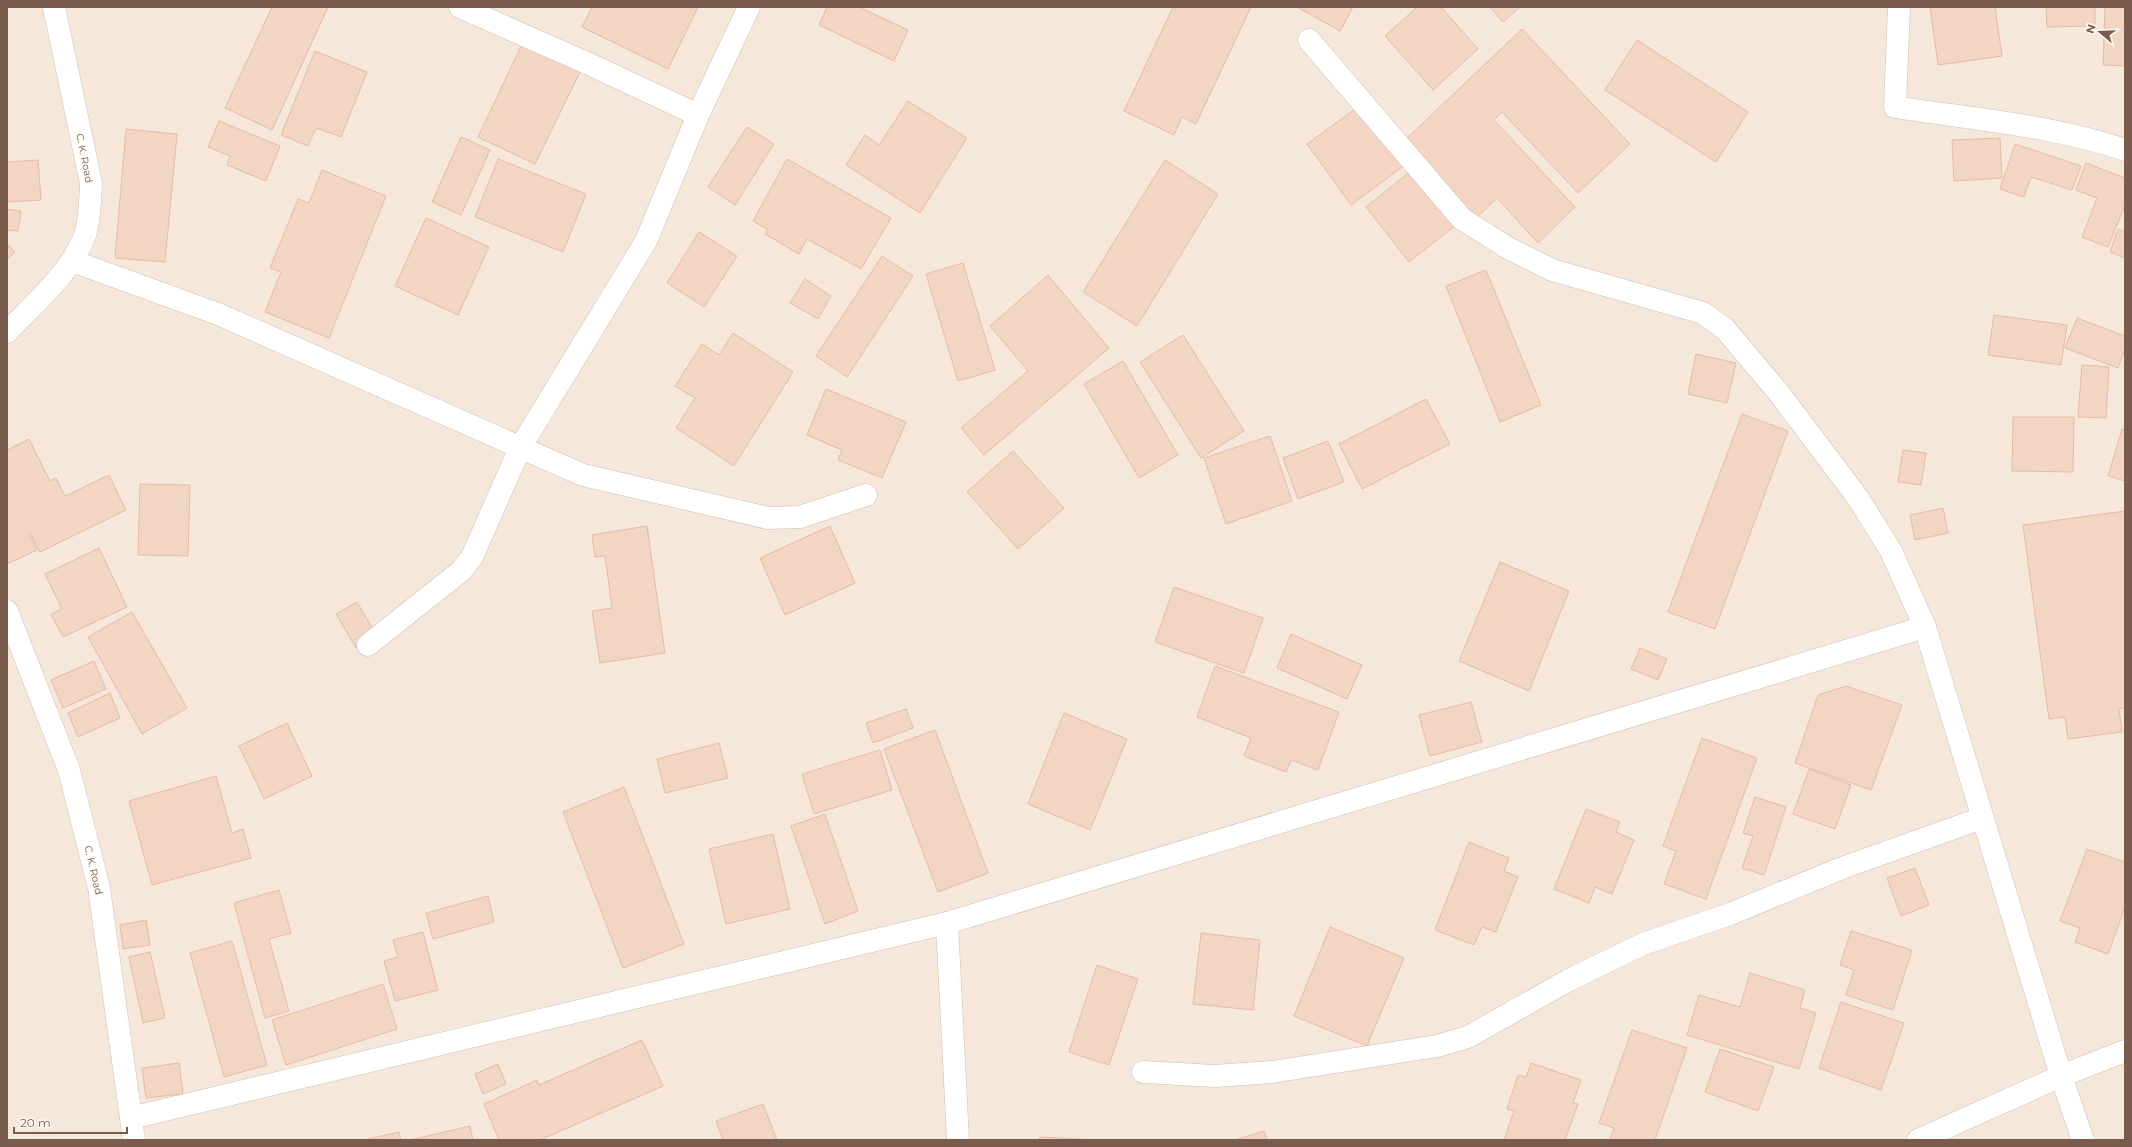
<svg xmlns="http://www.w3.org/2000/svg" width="2132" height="1147" font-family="Montserrat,sans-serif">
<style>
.residential{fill:#f5e8da}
.building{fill:#f3d5c3;stroke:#e6bba3}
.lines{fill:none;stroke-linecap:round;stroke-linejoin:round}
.minor-casing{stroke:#d1beb0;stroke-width:23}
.minor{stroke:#fff;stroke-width:22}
.labels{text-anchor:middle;stroke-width:3;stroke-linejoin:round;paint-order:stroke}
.street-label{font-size:10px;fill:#7a5c4d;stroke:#fffaf3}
</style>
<rect width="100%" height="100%" fill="#fdf6ec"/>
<rect class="residential" x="7" y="7" width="2118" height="1133"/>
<g class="building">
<path d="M272 7H328L272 130 225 108Z"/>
<path d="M592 7H698L668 69 582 27Z"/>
<path d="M827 7H859L908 30 894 61 819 25Z"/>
<path d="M1173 7H1251L1196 124 1182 117 1174 135 1124 111Z"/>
<path d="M1297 7H1353L1340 31Z"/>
<path d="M1417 7H1441L1478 49 1433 90 1385 36Z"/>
<path d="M1490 7H1520L1503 22Z"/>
<path d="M1930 7H1995L2002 56 1938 65Z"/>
<path d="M2046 7H2095V26L2047 27Z"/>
<path d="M2105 7H2125V66L2103 65Z"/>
<path d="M1522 29 1630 144 1578 193 1502 112 1494 120 1575 207 1538 243 1497 198 1474 220 1402 143Z"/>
<path d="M1637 40 1748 112 1716 162 1605 90Z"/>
<path d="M522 44 580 72 535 164 478 137Z"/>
<path d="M315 51 367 72 341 137 316 128 308 146 281 135Z"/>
<path d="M908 101 967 138 920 213 846 165 865 135 879 145Z"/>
<path d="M1362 104 1405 165 1351 205 1307 144Z"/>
<path d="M219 121 280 146 266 181 227 165 230 156 208 147Z"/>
<path d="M747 127 774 144 735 205 708 187Z"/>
<path d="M126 129 177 134 165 262 115 258Z"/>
<path d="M461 137 490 150 461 215 432 202Z"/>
<path d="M2000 138 2002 178 1954 181 1952 140Z"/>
<path d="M2015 144 2081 166 2072 190 2031 177 2024 197 2000 189Z"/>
<path d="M498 159 586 194 563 252 475 217Z"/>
<path d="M787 159 891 218 861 269 807 239 799 254 765 234 768 230 753 221Z"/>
<path d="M38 160 41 200 7 202V162Z"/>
<path d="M1165 160 1218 194 1137 326 1083 292Z"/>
<path d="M2086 163 2125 178V205L2108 247 2082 237 2097 198 2076 190Z"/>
<path d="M322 170 386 196 329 338 265 312 281 272 270 268 298 199 309 203Z"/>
<path d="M1412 170 1456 225 1409 262 1366 207Z"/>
<path d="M7 209 21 211 18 231 7 230Z"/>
<path d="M426 218 489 247 458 315 395 286Z"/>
<path d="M2118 229 2125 232V258L2110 252Z"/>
<path d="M699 232 737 256 704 307 667 283Z"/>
<path d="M7 244 15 252 7 259Z"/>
<path d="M882 256 913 276 847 377 816 356Z"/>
<path d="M963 263 995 370 958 381 926 274Z"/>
<path d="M1486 270 1541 405 1500 422 1446 286Z"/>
<path d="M1048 275 1109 348 984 455 961 428 1028 371 990 326Z"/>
<path d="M805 279 831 296 818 319 790 303Z"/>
<path d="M1994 315 2067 325 2061 365 1988 355Z"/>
<path d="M2077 318 2125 336V349L2118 368 2065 348Z"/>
<path d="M733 333 793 372 734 466 676 428 695 398 675 386 702 344 719 355Z"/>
<path d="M1183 335 1244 431 1201 458 1140 362Z"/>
<path d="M1696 354 1736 363 1727 403 1688 394Z"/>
<path d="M1123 361 1178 455 1139 478 1084 384Z"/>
<path d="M2082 365 2109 367 2106 418 2078 417Z"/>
<path d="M826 389 906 422 882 478 838 460 842 450 807 435Z"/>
<path d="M1426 399 1450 444 1362 489 1339 444Z"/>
<path d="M1742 414 1788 431 1715 629 1668 612Z"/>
<path d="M2013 417H2074L2073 472 2012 471Z"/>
<path d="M2122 429 2125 430V481L2108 476Z"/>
<path d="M1270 436 1292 501 1226 524 1204 458Z"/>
<path d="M29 439 50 481 56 478 65 496 109 475 126 510 40 552 30 533 29 534 37 550 7 564V450Z"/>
<path d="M1328 441 1344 482 1298 499 1283 458Z"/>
<path d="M1903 450 1926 453 1921 485 1898 482Z"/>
<path d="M1013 451 1064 508 1018 549 967 492Z"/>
<path d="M140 484 190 485 188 556 138 555Z"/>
<path d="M1943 508 1948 533 1915 540 1910 515Z"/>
<path d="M2125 511V708L2119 709 2122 732 2068 739 2065 717 2049 719 2023 525Z"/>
<path d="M647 526 665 653 600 663 592 611 612 608 605 556 595 557 592 535Z"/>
<path d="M830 526 855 583 785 615 760 558Z"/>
<path d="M99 548 127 607 63 637 51 614 62 609 45 574Z"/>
<path d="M1500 562 1569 591 1529 691 1459 661Z"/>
<path d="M1174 587 1263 618 1244 673 1155 642Z"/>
<path d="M357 602 377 636 356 648 336 614Z"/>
<path d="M132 612 187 708 142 734 88 637Z"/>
<path d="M1291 634 1362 665 1347 699 1277 668Z"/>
<path d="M1640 648 1667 659 1658 680 1631 669Z"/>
<path d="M94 661 106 689 63 708 51 680Z"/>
<path d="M1215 666 1339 712 1318 770 1291 760 1286 772 1244 756 1251 738 1197 717Z"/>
<path d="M1846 686 1902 705 1871 790 1795 763 1818 695Z"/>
<path d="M110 693 120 718 78 737 68 713Z"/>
<path d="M1471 702 1482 742 1430 756 1419 715Z"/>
<path d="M906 709 913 728 873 743 866 723Z"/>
<path d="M1064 713 1127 739 1090 830 1028 804Z"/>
<path d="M287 723 312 776 264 799 239 746Z"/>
<path d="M935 730 988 873 938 892 884 749Z"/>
<path d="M1702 738 1757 758 1706 899 1664 884 1676 851 1663 846Z"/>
<path d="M719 743 728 778 665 793 657 759Z"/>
<path d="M880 750 892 790 814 814 802 774Z"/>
<path d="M1809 769 1851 785 1835 829 1793 814Z"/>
<path d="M216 776 232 833 243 829 251 858 152 885 129 801Z"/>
<path d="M624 787 684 944 623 968 563 812Z"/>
<path d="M1755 797 1786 807 1764 875 1742 868 1753 836 1743 833Z"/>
<path d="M1586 809 1620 822 1616 832 1634 840 1612 894 1595 887 1589 903 1554 889Z"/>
<path d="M825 814 858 911 825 924 791 826Z"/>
<path d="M773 834 790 909 726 924 709 849Z"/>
<path d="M1469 842 1509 858 1504 871 1518 877 1496 932 1482 927 1474 945 1435 930Z"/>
<path d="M2087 849 2125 862V907L2108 954 2075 942 2080 928 2060 921Z"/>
<path d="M1915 868 1929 905 1901 916 1887 878Z"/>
<path d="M279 890 291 933 269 939 289 1011 265 1018 234 903Z"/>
<path d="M488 896 494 922 433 939 426 913Z"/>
<path d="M146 920 150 945 123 949 120 925Z"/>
<path d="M1330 927 1404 958 1367 1046 1294 1016Z"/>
<path d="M1851 931 1912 950 1893 1010 1846 995 1854 970 1840 965Z"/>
<path d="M423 932 438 990 395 1001 384 961 398 957 393 940Z"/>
<path d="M1201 933 1260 940 1253 1010 1193 1004Z"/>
<path d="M232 941 267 1065 224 1077 190 953Z"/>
<path d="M150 952 165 1018 143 1023 129 957Z"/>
<path d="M1097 965 1138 979 1109 1065 1069 1052Z"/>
<path d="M1750 973 1805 990 1800 1008 1816 1013 1799 1069 1687 1035 1699 995 1740 1007Z"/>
<path d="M383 984 397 1029 286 1065 272 1020Z"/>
<path d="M1841 1002 1904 1023 1881 1090 1819 1068Z"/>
<path d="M1632 1030 1687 1048 1655 1140H1610L1614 1128 1599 1123Z"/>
<path d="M642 1040 663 1086 540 1140H499L484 1104 537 1080 539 1085Z"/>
<path d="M1720 1049 1774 1067 1758 1111 1705 1092Z"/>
<path d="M179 1063 183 1094 146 1098 142 1068Z"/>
<path d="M1531 1063 1581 1080 1573 1103 1578 1104 1565 1140H1504L1514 1111 1507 1109 1518 1075 1526 1077Z"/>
<path d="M498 1064 506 1084 483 1094 475 1074Z"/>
<path d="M763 1104 777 1140H723L716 1121Z"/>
<path d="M470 1126 473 1140H410Z"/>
<path d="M1264 1131 1267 1140H1235Z"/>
<path d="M399 1132 401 1140H364Z"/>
<path d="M1040 1137 1097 1140H1039Z"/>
</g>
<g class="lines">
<g class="minor-casing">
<g id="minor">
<path d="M460 7 587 63 698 115"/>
<path d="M1899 7 1895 107C1971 119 2052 125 2125 150"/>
<path d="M1309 40 1462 219 1508 248 1552 270 1703 313 1725 329 1779 393 1858 498 1891 551 1925 627 2061 1076 2083 1140"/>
<path d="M72 261 218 314 583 475 768 518 800 517 866 495"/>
<path d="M7 332C33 305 75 269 86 232 90 216 90 200 91 183L54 7"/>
<path d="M7 611 69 770 99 888 134 1140"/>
<path d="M368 645 461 571 472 557 520 448 646 241 698 115 749 7"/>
<path d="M947 923 958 1140"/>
<path d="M1143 1072 1215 1076 1272 1072 1437 1046 1468 1037 1567 981 1643 944 1730 914 1842 868 1982 818"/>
<path d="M131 1118 947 923 1925 627"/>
<path d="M1918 1140 2061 1076 2125 1051"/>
</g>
</g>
<use href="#minor" class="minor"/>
</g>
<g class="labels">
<g class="street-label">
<text transform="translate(85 158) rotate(79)" y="4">C. K. Road</text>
<text transform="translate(94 870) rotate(77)" y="4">C. K. Road</text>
</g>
</g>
<rect width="2132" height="1147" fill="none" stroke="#7a5c4d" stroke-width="16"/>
<g transform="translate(2100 32) rotate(289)" stroke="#fffaf3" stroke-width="3" paint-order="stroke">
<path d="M0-3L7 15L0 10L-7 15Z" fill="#7a5c4d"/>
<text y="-6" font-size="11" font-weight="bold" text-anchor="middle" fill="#7a5c4d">N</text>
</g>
<path d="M14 1127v6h113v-6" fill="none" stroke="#7a5c4d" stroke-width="2"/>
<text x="20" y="1127" font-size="12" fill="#7a5c4d" stroke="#fffaf3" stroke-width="3" paint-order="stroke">20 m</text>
</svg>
